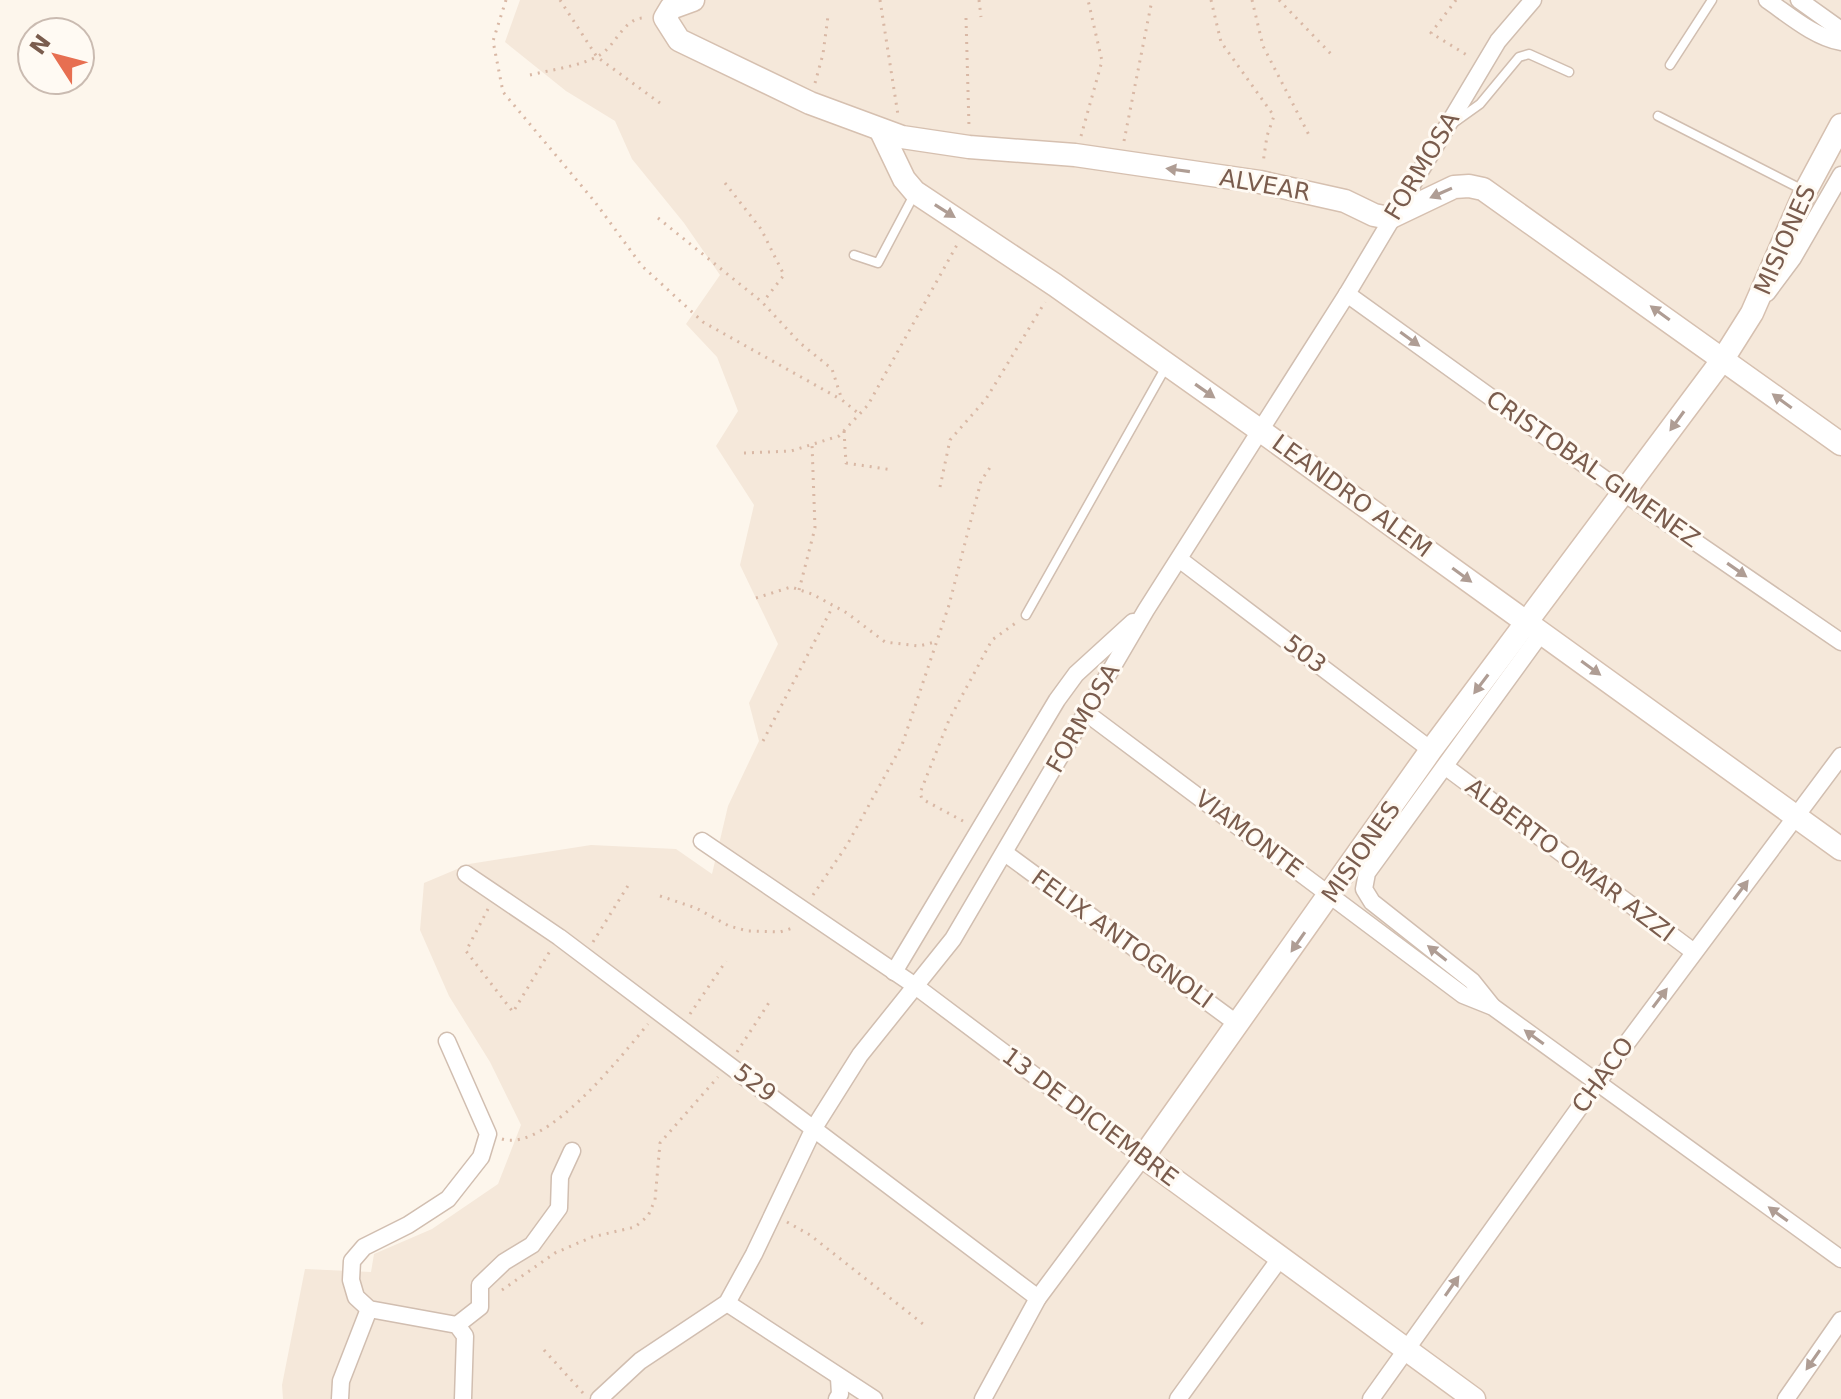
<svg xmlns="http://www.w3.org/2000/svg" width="1841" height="1399" font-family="'DejaVu Sans',sans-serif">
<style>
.residential{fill:#f5e8da}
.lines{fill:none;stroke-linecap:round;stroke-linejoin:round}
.lane-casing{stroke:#d1beb0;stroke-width:11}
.street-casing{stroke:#d1beb0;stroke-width:19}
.secondary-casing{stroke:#d6c0b0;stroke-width:25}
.path{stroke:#d9b8a5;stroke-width:3;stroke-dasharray:2 6;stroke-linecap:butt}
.lane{stroke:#fff;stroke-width:8}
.street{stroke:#fff;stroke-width:16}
.secondary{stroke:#fff;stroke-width:22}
.oneway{fill:#af9d94}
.labels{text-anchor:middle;stroke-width:6;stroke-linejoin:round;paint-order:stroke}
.street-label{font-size:24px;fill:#7a5c4d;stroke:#fffaf3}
</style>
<rect width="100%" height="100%" fill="#fdf6ec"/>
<path class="residential" d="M520 0H1841V1399H283L282 1385 305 1269 371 1272 374 1254 432 1229 498 1184 521 1125 490 1062 449 996 420 930 424 883 469 864 591 845 676 849 712 874 728 806 759 741 749 703 778 644 740 565 754 505 716 446 738 411 717 357 686 324 720 275 684 223 632 159 615 121 566 91 505 42Z"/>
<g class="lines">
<g class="lane-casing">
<g id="lane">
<path d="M1670 65 1712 0"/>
<path d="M1658 116 1803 190"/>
<path d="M1452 124 1480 104 1519 57 1529 54 1569 72"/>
<path d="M854 255 878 263 915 193"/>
<path d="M1026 615 1167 365"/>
</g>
</g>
<g class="street-casing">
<g id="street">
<path d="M1767 0C1789 15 1814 37 1841 42"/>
<path d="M1799 0 1841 30"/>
<path d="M1767 293 1793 258 1841 175"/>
<path d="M1347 294 1624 493 1841 642"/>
<path d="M1179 559 1431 750"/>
<path d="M1085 712 1463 995 1493 1007 1841 1259"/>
<path d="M1446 767 1694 952"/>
<path d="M702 841 914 985 1143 1157 1038 1298 983 1399"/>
<path d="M1005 853 1239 1025"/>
<path d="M466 874 559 937 1038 1298"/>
<path d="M894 972 1057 700 1076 674 1133 622"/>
<path d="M1492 1006 1472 981 1372 902 1364 889 1367 873 1542 632"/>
<path d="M447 1041 488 1134 481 1157 448 1199 408 1225 364 1247 352 1261 351 1280 356 1297 369 1309 457 1325 465 1336 463 1399"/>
<path d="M727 1303 874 1399"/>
<path d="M457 1325 480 1307V1285L504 1262 532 1245 559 1208 560 1177 572 1151"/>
<path d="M340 1399 341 1381 369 1309"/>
<path d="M599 1399 640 1361 727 1303 754 1254 814 1128 860 1055 953 939 1146 610 1347 294 1498 41 1533 0"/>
<path d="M837 1399 840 1394 839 1378"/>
<path d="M1178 1399 1281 1257"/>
<path d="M1371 1399 1597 1083 1841 756"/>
<path d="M1786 1399 1841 1320"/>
</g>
</g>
<g class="secondary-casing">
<g id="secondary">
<path d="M693 0 671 8 665 18 679 40 810 103 902 137 969 147 1075 155 1260 182 1345 201 1374 215 1389 218 1454 187 1469 186 1483 189 1841 444"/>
<path d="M881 131 904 179 915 192 1055 285 1261 431 1841 849"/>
<path d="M1474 1399 1143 1157 1431 750 1723 359 1752 313 1805 192 1841 125"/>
</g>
</g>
<g class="path">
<path d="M506 0 493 41 503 92 595 202 642 266 703 322 842 400"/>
<path d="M560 0 597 57 664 106"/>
<path d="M880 0 898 115"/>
<path d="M979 0 981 17"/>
<path d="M1211 0 1221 42 1274 116 1267 136 1263 163"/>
<path d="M1252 0 1263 46 1310 137"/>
<path d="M1279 0 1331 54"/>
<path d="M1456 0 1431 33 1470 57"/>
<path d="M966 18 969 127"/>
<path d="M530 75C550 70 581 66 598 56 616 47 623 17 645 18"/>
<path d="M815 83 823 54 828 16"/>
<path d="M1081 136 1102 61 1088 0"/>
<path d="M1124 141 1152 0"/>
<path d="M725 183 761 229 784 275 763 302"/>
<path d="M658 218 762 302 800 343 832 369 842 400 858 413"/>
<path d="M844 431 846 463 893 470"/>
<path d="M744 453 791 451 839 436 868 405 958 243"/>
<path d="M940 487 950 440 986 399 1045 302"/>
<path d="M799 590 815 528 812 444"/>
<path d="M756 598 791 587 812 594 847 613 885 642 919 646 935 642"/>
<path d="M763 741 833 606"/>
<path d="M963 821 922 799 920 793 949 720 992 640 1017 622"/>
<path d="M813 895 847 845 902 745 949 605 981 481 991 466"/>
<path d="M660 896 696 908 729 926 748 931 780 932 796 927"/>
<path d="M488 909 466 951 513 1012 550 951"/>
<path d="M593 942 629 884"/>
<path d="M690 1014 726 961"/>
<path d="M737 1052 770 1001"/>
<path d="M502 1139C546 1153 623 1054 648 1024"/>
<path d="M787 1222 810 1235 923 1324"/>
<path d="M502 1290 555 1253 592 1237 635 1227 648 1216 655 1200 660 1143 718 1077"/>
<path d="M544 1350 583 1393"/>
</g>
<use href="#lane" class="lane"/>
<use href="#street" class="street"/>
<use href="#secondary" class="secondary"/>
</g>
<defs><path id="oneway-solid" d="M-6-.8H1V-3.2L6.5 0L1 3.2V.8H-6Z" transform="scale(2)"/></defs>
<g class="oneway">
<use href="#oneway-solid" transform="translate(1178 170) rotate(-172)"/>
<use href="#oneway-solid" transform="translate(1441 193) rotate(156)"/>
<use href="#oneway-solid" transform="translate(945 211) rotate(32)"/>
<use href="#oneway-solid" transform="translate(1660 313) rotate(-144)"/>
<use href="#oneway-solid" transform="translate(1410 339) rotate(36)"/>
<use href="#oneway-solid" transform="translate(1205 391) rotate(35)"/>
<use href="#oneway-solid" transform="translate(1782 401) rotate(-144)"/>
<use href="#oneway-solid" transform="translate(1677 421) rotate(126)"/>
<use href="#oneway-solid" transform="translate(1737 570) rotate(35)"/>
<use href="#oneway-solid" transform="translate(1462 575) rotate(36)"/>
<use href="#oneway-solid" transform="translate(1591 668) rotate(36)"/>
<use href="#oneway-solid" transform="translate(1481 684) rotate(127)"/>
<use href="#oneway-solid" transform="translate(1741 890) rotate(-53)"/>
<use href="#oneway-solid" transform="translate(1298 942) rotate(125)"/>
<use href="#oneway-solid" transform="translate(1437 953) rotate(-142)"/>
<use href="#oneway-solid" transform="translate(1660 998) rotate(-53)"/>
<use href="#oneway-solid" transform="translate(1534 1037) rotate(-144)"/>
<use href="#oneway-solid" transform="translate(1778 1214) rotate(-144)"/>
<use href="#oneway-solid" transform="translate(1452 1286) rotate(-55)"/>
<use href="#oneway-solid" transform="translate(1813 1360) rotate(125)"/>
</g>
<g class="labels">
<g class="street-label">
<text transform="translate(1422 166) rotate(-59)" y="8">FORMOSA</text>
<text transform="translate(1265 185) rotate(10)" y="8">ALVEAR</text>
<text transform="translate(1785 240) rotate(-66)" y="8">MISIONES</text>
<text transform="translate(1593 469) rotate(35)" y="8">CRISTOBAL GIMENEZ</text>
<text transform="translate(1352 496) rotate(36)" y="8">LEANDRO ALEM</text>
<text transform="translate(1305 654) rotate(37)" y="8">503</text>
<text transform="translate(1083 718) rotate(-60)" y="8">FORMOSA</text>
<text transform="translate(1249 834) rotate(37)" y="8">VIAMONTE</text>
<text transform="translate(1361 852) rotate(-55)" y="8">MISIONES</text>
<text transform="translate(1570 860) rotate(37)" y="8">ALBERTO OMAR AZZI</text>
<text transform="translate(1122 939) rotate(36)" y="8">FELIX ANTOGNOLI</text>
<text transform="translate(1603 1075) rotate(-54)" y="8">CHACO</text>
<text transform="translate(755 1083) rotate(37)" y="8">529</text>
<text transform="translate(1090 1117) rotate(37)" y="8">13 DE DICIEMBRE</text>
</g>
</g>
<g transform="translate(56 56) rotate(306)"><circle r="38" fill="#fffaf3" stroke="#cabbb1" stroke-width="2"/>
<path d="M0-6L14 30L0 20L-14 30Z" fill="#e76f51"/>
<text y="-12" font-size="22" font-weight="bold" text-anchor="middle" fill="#7a5c4d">N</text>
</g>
</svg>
